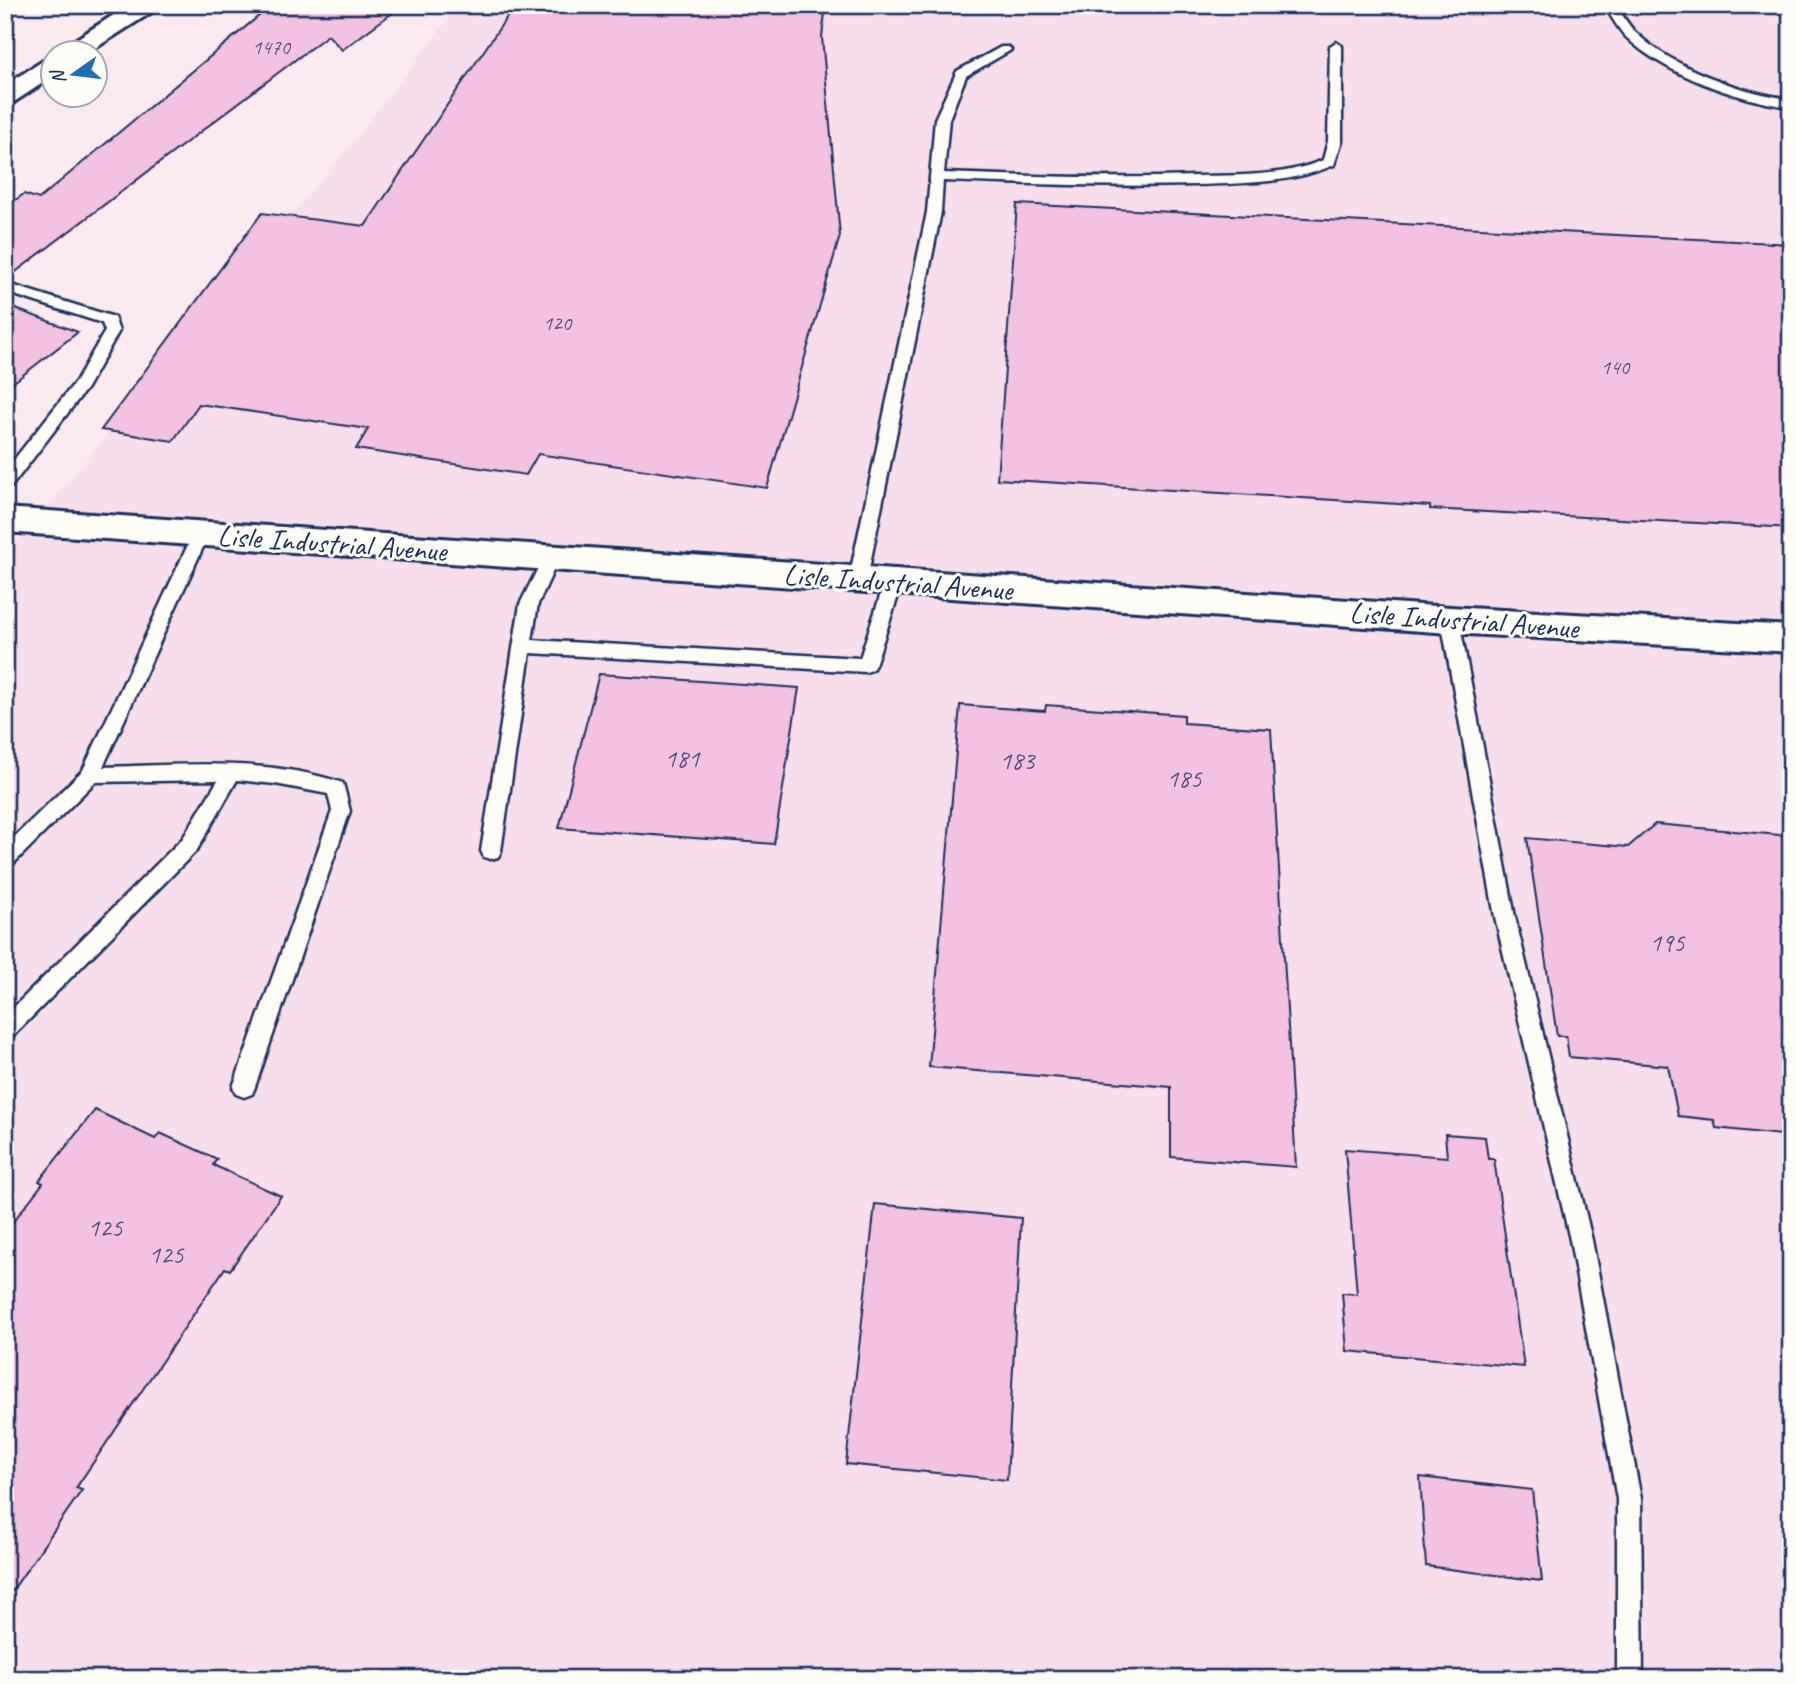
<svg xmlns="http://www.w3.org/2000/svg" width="1796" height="1684" font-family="Caveat,sans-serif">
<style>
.built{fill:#f8deec}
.building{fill:#f3c1e1;stroke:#1b2f5e;stroke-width:2}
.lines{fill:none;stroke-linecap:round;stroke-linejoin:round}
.service-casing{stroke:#1b2f5e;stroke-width:5}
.minor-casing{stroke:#1b2f5e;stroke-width:6}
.primary-casing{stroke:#1b2f5e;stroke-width:6}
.service{fill:#fdfcf7;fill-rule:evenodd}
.minor{fill:#fdfcf7;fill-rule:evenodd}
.primary{fill:#fdfcf7;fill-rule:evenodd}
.labels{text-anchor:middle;stroke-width:6;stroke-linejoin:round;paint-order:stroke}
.far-number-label{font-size:21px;fill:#51547f}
.number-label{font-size:26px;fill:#51547f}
.street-label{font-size:30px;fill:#1b2f5e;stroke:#fdfcf7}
</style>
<rect width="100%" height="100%" fill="#faeaf0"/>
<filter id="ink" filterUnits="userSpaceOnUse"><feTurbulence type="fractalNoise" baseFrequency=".0143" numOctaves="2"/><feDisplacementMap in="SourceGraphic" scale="14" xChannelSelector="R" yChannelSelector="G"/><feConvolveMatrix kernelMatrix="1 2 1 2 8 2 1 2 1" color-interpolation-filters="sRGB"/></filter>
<g filter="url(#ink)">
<path class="built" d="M459 5H1791V1679H5V549H11L353 142Z"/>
<g class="building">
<path d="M272 5H403L342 50 328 35 5 280V207L24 194 39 199Z"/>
<path d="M515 5H826L822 37 840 236 767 488 538 454 526 475 356 449 368 429 199 404 173 441 101 430 262 213 365 226Z"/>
<path d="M1017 204 1791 244V528L1430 509V506L997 479Z"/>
<path d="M5 305 78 332 5 389Z"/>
<path d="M599 674 799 688 774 844 559 828Z"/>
<path d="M960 705 1045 711 1046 705 1184 715V723L1271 729 1296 1167 1171 1157V1087L929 1067Z"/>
<path d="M1655 824 1791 836V1136L1716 1128 1714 1120 1678 1116 1668 1066 1569 1057 1566 1036H1557L1527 838 1628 847Z"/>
<path d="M95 1110 155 1139 160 1133 217 1159 213 1165 281 1196 230 1270 225 1268 76 1488 82 1490 5 1601V1232L43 1183 39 1181Z"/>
<path d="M1445 1134 1485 1137 1488 1159H1494L1524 1367 1347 1351 1342 1293 1357 1294 1345 1149 1447 1157Z"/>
<path d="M875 1204 1021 1218 1007 1480 846 1464Z"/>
<path d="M1420 1477 1532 1490 1542 1581 1426 1566Z"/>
</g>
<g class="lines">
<g class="service-casing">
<g id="service">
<path d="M5 5H12L5 10Z"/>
<path d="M1604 5H1616C1622 14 1628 25 1635 32 1671 67 1741 93 1791 99V107C1739 101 1664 74 1626 37 1617 28 1611 15 1604 5Z"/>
<path d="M1336 42 1342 46V141L1334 165C1290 184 1244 183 1196 185 1112 187 1028 184 943 181L941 212 867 579 858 585 852 583 849 579 927 212 935 119 957 71 1001 47H1009L1011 50 966 76 949 119 944 173C1028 176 1112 179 1196 176 1239 175 1283 177 1323 160L1328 141 1330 46Z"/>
<path d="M5 283 114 317 119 331 87 388 11 487 5 489V471L76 381 105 331 102 323 5 292Z"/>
<path d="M201 528 209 534 103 767C183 765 266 757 343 783L350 811 255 1087 252 1094 244 1097 236 1094 233 1087 332 811 328 794 275 784 237 780 197 850 12 1037 5 1039V1016L183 838 218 780 95 782 12 865 5 867V846L83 770 193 534Z"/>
<path d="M551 552 559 558 538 604 532 640 860 658 885 581 894 575 903 581 875 665 872 670 866 672 530 653 501 851 498 857 491 859 484 857 481 851 520 604 545 554Z"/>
<path d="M1450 614 1456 615 1459 620 1515 917 1592 1240 1641 1499 1643 1679H1617V1499L1570 1240 1495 917 1441 620 1444 615Z"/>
</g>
</g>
<g class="minor-casing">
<path id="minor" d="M5 508 1450 607 1791 626V652L1450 633 5 532Z"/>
</g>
<g class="primary-casing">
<g id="primary">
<path d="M129 5H158L155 10 89 52H60L64 47Z"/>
<path d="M52 58V77L14 102 5 105V85L43 61Z"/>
</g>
</g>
<use href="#service" class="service"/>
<use href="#minor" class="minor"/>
<use href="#primary" class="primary"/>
</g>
</g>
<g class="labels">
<g class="far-number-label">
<text x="271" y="54">1470</text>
<text x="557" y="330">120</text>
<text x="1615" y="374">140</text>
</g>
<g class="number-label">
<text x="682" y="767">181</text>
<text x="1017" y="769">183</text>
<text x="1184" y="787">185</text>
<text x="1667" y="951">195</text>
<text x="105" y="1236">125</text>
<text x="166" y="1263">125</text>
</g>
<g class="street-label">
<text transform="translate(332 543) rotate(4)" y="10">Lisle Industrial Avenue</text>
<text transform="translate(898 582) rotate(4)" y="10">Lisle Industrial Avenue</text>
<text transform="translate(1464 620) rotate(4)" y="10">Lisle Industrial Avenue</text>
</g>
</g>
<rect width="1796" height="1684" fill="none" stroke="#fdfcf7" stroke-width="28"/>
<rect x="14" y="14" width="1768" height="1656" fill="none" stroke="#1b2f5e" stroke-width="2.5" filter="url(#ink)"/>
<g transform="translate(74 74) rotate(256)"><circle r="33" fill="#fdfcf7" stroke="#a3aaba" stroke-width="2"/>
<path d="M0-5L12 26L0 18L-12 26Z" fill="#1f6fb2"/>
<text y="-10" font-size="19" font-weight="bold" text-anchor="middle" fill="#1b2f5e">N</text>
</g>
</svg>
